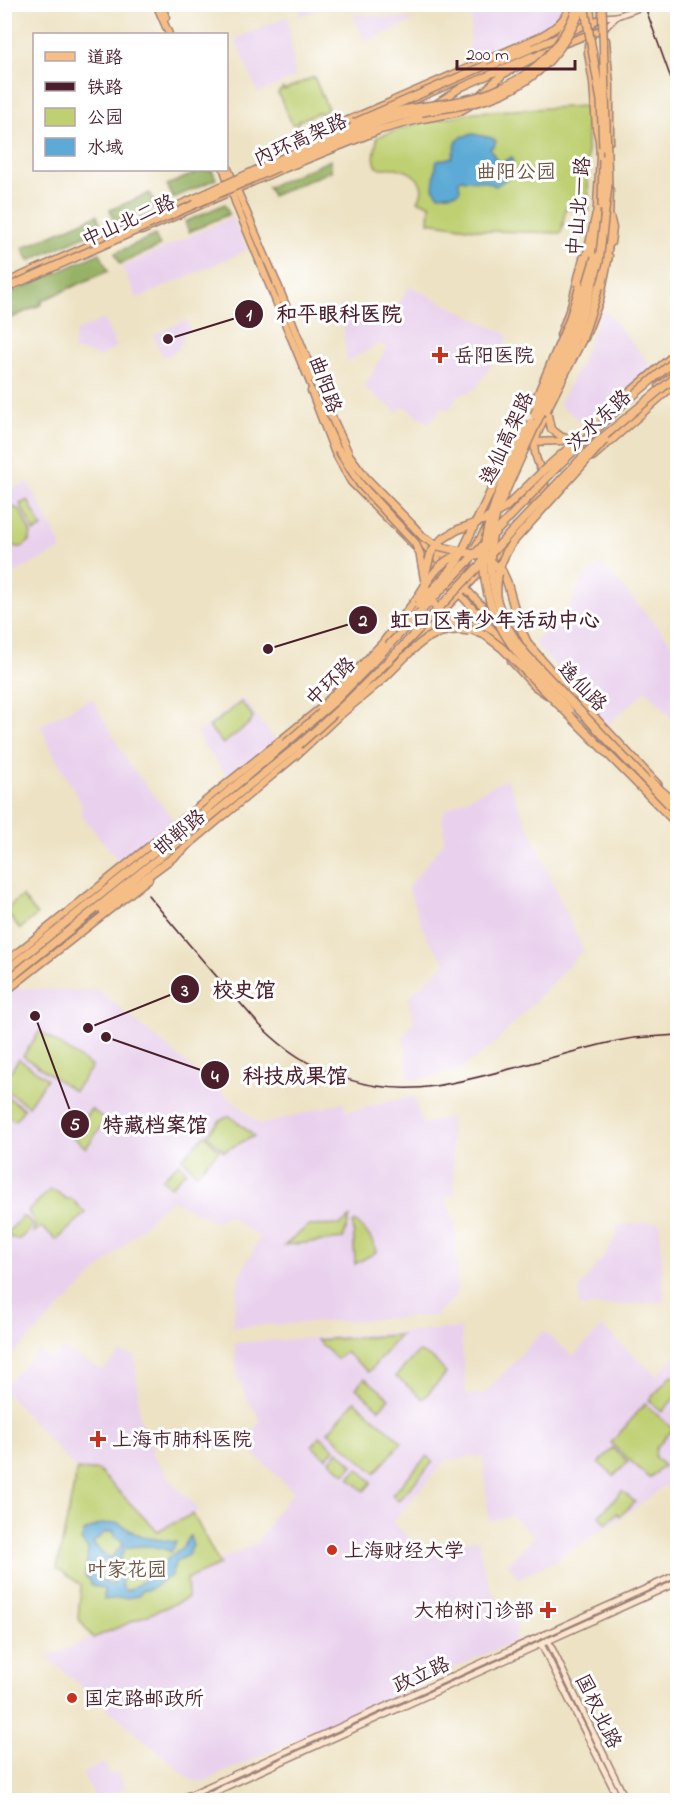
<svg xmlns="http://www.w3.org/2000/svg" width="682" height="1805" font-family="'Indie Flower','LXGW WenKai TC',sans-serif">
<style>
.built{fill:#e9d1ed}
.green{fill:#bfd073;stroke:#84784f;stroke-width:1.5}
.forest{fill:#97b265;stroke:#706848;stroke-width:1.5}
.water{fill:#5caad5;stroke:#536480;stroke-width:1.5;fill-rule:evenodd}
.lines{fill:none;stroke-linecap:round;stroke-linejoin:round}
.secondary-casing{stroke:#9c8077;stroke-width:8}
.primary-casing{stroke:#9c8077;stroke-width:9}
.trunk-casing{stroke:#9c8077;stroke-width:10}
.secondary{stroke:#fbe5cf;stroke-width:5}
.primary{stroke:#f6be87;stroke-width:6}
.trunk{stroke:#f6be87;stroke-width:7}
.rail{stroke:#4a1f2b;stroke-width:1.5}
.trunk-bridge-casing{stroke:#9c8077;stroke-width:10;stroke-linecap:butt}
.trunk-bridge{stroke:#f6be87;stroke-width:7}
.poi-dot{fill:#c8321e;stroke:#fff;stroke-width:2}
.labels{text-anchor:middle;stroke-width:6;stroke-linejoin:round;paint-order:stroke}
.street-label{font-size:20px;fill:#4a1f2b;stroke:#fff}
.park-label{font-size:20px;fill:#6d5441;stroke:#fff}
.poi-label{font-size:20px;fill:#4a1f2b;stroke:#fff;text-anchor:start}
.leader{fill:none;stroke:#4a1f2b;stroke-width:2}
.callout-dot{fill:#4a1f2b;stroke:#fff;stroke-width:2}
.mark-label{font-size:18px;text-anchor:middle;font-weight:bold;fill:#fff}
.callout-label{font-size:21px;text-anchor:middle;font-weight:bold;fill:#4a1f2b;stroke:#fff;stroke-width:6;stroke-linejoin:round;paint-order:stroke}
</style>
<rect width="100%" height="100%" fill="#fff"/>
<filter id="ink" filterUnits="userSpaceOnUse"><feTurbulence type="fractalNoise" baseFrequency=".0167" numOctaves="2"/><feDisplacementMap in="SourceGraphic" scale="12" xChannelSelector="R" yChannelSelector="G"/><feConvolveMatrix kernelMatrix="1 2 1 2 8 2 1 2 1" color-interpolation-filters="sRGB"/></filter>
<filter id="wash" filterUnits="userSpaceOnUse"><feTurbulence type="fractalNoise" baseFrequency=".008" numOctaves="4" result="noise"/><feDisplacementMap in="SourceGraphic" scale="24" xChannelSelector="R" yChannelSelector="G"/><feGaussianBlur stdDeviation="1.35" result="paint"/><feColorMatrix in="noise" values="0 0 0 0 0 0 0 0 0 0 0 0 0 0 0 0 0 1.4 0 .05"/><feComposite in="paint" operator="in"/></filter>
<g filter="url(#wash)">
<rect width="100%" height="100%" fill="#ede2c3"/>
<g class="built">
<path d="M328 4V5L300 16 298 5Z"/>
<path d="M473 5H570L561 20 468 60Z"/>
<path d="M353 14 387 17 415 20 365 42Z"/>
<path d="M288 16 295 77 258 93 235 39Z"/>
<path d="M232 217 247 250 137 299 122 267Z"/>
<path d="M410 286 509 336 476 389 457 396 449 410 442 407 429 423 403 406 398 412 364 388 387 347 378 344 347 362 340 304 370 314 398 305Z"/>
<path d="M603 308 652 367 586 426 559 404 579 367Z"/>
<path d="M104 319 117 347 96 358 94 354 73 350 76 331Z"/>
<path d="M186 320 191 331 181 335 184 342 178 345 180 349 163 357 153 335Z"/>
<path d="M28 482 61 545 60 550 5 578V492Z"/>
<path d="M601 563 677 649V725L647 690 608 724 534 643 568 612 581 582Z"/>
<path d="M92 698 129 764 174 820 120 863 81 815V803L56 759 40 725Z"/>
<path d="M243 698 276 741 229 778 196 734Z"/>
<path d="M507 779 583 950 494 1044 456 1072 409 1081 404 1035 414 1022 408 998 446 963 427 938 408 888 444 842 442 815 448 808Z"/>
<path d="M17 988 99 991 261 1125 343 1102 346 1112 414 1096 422 1124 450 1117 455 1195 445 1197 456 1227 457 1296 434 1316 232 1327 239 1276 260 1238 227 1215 215 1222 171 1199 5 1362 4 998Z"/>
<path d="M660 1222 664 1302 579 1307 580 1288 611 1246 617 1235V1225Z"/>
<path d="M602 1327 657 1376 677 1353V1509L666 1484 640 1505 554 1561 518 1578 508 1564 534 1536 511 1516 489 1521 483 1456 446 1460 392 1522 429 1556 442 1544 479 1540 482 1562 491 1590 518 1628 514 1641 205 1781 197 1782 190 1779 47 1657 188 1598 187 1580 220 1565 218 1561 258 1543V1539L271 1523 269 1521 294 1492 242 1443 261 1421 247 1399 237 1376 234 1343 461 1328 466 1395 484 1394 543 1331 573 1356Z"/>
<path d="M63 1349 103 1370 120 1353 135 1356 140 1419 155 1458 174 1485 200 1510 157 1531 98 1470H77L5 1392V1385L39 1350 50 1360Z"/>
<path d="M104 1763 110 1775 117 1772 125 1788 96 1800 83 1773Z"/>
</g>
<g class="green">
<path d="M314 77 328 109 321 114 320 112 298 121V124H292L278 93 283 88 284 90Z"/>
<path d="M586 106 589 211 566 208 561 233 487 231 429 222 430 204 418 201C429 183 413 171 396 168 389 167 383 169 377 167 371 157 377 148 377 137L419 123 475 112Z"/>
<path d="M28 500 42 528 34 532 20 504Z"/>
<path d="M11 506 20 510 31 534 29 541C26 545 23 548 17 547 1 545 4 520 5 509Z"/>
<path d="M241 702 253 716 251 722 223 744 209 727Z"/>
<path d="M22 896 37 915 20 929 5 910Z"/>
<path d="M40 1031 92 1067 74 1091 23 1056Z"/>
<path d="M19 1059 47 1079 28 1106 5 1089V1079Z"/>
<path d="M5 1095 24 1109 15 1121 5 1114Z"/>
<path d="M91 1109 106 1120 86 1148 71 1135Z"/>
<path d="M230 1116 254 1136 224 1151 207 1135 220 1120Z"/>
<path d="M205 1135 219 1150 197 1173 182 1158Z"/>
<path d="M179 1163 186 1171 170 1187 162 1179Z"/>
<path d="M50 1190 57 1192 66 1199H72L85 1213 57 1240 41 1227 33 1233 35 1224 28 1211Z"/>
<path d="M22 1217 27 1218 31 1225 30 1230 18 1240 5 1235Z"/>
<path d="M350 1218 343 1239 285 1245 308 1226 340 1225Z"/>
<path d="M355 1221C365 1230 373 1238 376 1252L355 1264 353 1223Z"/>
<path d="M400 1335 369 1372 345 1352 337 1359 317 1340Z"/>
<path d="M418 1352C432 1356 438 1362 446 1374L423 1399 396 1376Z"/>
<path d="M672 1375 677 1380V1395L662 1412 649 1400Z"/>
<path d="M365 1378 389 1398 379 1409 356 1388Z"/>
<path d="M355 1401 402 1442 375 1473 328 1432Z"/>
<path d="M645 1404 673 1429 656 1448 655 1457 664 1466 649 1478 611 1443Z"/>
<path d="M320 1436 335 1449 326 1458 312 1446Z"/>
<path d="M613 1448 628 1462 614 1476 599 1463Z"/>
<path d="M338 1451 353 1465 345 1474 330 1461Z"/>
<path d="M427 1456 433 1462 398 1501 392 1495Z"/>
<path d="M358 1469 372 1482 364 1491 349 1478Z"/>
<path d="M77 1470H98L157 1531 193 1514 220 1565 187 1579 188 1598 93 1638 78 1618 81 1585 57 1568Z"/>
<path d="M622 1491 635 1502 620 1516 617 1513 607 1523 599 1516Z"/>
</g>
<g class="forest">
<path d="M331 160V171L272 196 268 187Z"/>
<path d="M203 170H212L216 179 173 198 167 185Z"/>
<path d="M150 193 156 206 115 223 110 210Z"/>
<path d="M225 204 229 214 189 232 185 222Z"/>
<path d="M97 215 102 228 29 261 23 248Z"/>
<path d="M155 235 160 246 120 264 115 253Z"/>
<path d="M100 253 108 271 41 301 42 304 5 321V296Z"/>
</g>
<g class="water">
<path d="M473 134 492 138 496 141 494 146 490 148 500 167V173L502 174 504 167 502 162 512 157 513 160 508 178 496 186C479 177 476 183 461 179L459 181 460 190 457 193 439 195 433 188C434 181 435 167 437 161L452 157C458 141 452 138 473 134Z"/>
<path d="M118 1523 141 1537 176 1542 171 1552C157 1545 140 1545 125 1548L120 1559 113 1566 102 1560 96 1574 104 1582 113 1585 112 1572 118 1566 121 1568 122 1587 127 1591 157 1572 168 1558 184 1546 190 1536 193 1546 188 1555 176 1562 170 1577C159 1580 154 1592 142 1590L138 1596C127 1599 116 1598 104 1600V1589L92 1585 85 1576 88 1549 81 1541 84 1532 100 1524ZM114 1531 115 1537 124 1543 111 1558 107 1557 93 1543 104 1533Z"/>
</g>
</g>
<g filter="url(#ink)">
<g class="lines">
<g class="secondary-casing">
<g id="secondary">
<path d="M604 17 617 16 650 4"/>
<path d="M605 28 617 16"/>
<path d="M548 1640 626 1800"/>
<path d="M541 1644 619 1800"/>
<path d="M178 1800 678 1574"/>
<path d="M197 1800 678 1582"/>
</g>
</g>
<g class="primary-casing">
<g id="primary">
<path d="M156 4 169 34"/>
<path d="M161 4 166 17"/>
<path d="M590 4 592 25"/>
<path d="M560 35 576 4"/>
<path d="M606 40 610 85V141"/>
<path d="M561 45 605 28"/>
<path d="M407 103 604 17"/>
<path d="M434 105 462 87 532 56"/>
<path d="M339 124 393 101"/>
<path d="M226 164 279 288"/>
<path d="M224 170 237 207 303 367"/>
<path d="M611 220 613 228 611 243"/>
<path d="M609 222 610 190"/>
<path d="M142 231 287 167"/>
<path d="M591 260 595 236 600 157 599 140 596 128 593 83 588 53V45L593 33"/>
<path d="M592 298 599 273"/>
<path d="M560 335 571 305 583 258"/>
<path d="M585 338 600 300 609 256"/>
<path d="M659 386 678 371"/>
<path d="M311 391 334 451 351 482 434 566 521 661"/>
<path d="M548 415 551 429 562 437 568 438"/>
<path d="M533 442 562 441 578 436 678 351"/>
<path d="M593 457 678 382"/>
<path d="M361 475 371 490 495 619"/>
<path d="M542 497C553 479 531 462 535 443 537 432 545 419 549 408"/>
<path d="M532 507 538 497 541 483"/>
<path d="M484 521 498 489"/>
<path d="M434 551C441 556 450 557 458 552"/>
<path d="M469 557 488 525"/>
<path d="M451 574 468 551"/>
<path d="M456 582 469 563"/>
<path d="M424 633C444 621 471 620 491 633"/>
<path d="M387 641 424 603"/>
<path d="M511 661 534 686 547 695"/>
<path d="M362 693 473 580 534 514"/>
<path d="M179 853 297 755 342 713"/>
<path d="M4 963 324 705"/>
<path d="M4 993 149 879"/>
</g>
</g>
<g class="trunk-casing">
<g id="trunk">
<path d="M507 55 530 48"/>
<path d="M480 96 503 74 548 50"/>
<path d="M393 101 540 37C555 29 565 21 572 4"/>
<path d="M420 119 458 112 472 104"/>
<path d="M4 284 196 198"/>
<path d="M277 284 315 380"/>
<path d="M580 286 596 215"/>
<path d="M599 287 608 248 610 218"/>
<path d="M302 362 338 449"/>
<path d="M502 571 507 582 519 625 528 644 552 672 658 785"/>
<path d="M382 644 417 598"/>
<path d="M593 739 678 825"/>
<path d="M102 910 183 850"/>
<path d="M4 972 205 811 285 744"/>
<path d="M4 983 299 745"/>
</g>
</g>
<use href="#secondary" class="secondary"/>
<use href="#primary" class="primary"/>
<use href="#trunk" class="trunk"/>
<g class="rail">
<path d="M644 4 678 98"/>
<path d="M148 895C176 929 204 963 234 996 246 1009 257 1024 271 1036 315 1076 377 1095 435 1086 497 1076 556 1054 617 1041L634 1038 678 1035"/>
</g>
<g class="trunk-bridge-casing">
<g id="trunk-bridge">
<path d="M584 4 601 101 603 147"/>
<path d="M602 4 608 185 599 262 577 334 497 510C483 563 491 610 525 653L678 814"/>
<path d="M354 123 484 66"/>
<path d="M282 169 379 130 420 119"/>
<path d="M196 198C258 170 320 139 384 115 408 106 435 106 460 101 512 91 557 61 576 10"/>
<path d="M602 207 603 159"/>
<path d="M4 289 378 123C405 113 434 111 463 105 522 95 562 60 583 4"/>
<path d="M315 380 349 455 366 478 412 525 423 537 438 546 486 557 502 571"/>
<path d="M536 404 538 394 569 321 580 286"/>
<path d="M546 411 582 340 599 287"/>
<path d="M534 415 575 324 595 257"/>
<path d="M531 422C495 499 456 564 511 644 528 668 550 688 569 710"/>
<path d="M338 449 360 484 415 543 420 554 426 588 438 612 446 619 485 635 502 648 593 739"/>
<path d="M425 575 431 553 441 540 457 530 484 520 505 508 545 469 578 440"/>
<path d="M497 597C496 576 500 560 512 543L605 440"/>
<path d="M417 598C429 580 438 560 461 555"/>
<path d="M418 605 448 573 458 560 511 449 524 431"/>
<path d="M321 708 382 644"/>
<path d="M340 715C354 703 369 691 383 679 410 654 427 624 469 631"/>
<path d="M285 744 337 699 374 661 558 466 623 404 678 358"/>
<path d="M299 745 348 701 400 649 597 442 678 375"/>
<path d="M650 781 676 803"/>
</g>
</g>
<use href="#trunk-bridge" class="trunk-bridge"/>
</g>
</g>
<g class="poi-dot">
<path d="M437 346h6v6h6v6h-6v6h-6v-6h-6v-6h6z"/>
<path d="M95 1430h6v6h6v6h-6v6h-6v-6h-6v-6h6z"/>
<circle cx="332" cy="1550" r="6"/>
<path d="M545 1601h6v6h6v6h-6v6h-6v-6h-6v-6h6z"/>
<circle cx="72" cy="1698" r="6"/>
</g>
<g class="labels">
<g class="street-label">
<text transform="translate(300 139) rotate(-24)" y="7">内环高架路</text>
<text transform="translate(578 206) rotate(-85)" y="7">中山北一路</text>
<text transform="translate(128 220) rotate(-24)" y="7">中山北二路</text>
<text transform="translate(326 384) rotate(70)" y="7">曲阳路</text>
<text transform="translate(598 420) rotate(-43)" y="7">汶水东路</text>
<text transform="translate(506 438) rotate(-65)" y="7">逸仙高架路</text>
<text transform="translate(330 681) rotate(-44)" y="7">中环路</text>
<text transform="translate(583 686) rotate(46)" y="7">逸仙路</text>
<text transform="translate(179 832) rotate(-40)" y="7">邯郸路</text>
<text transform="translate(421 1674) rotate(-24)" y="7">政立路</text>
<text transform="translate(599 1711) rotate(64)" y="7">国权北路</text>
</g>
<g class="park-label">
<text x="516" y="178">曲阳公园</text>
<text x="127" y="1576">叶家花园</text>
</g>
<g class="poi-label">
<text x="454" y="362">岳阳医院</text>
<text x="112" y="1446">上海市肺科医院</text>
<text x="344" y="1557">上海财经大学</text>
<text x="534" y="1617" text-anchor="end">大柏树门诊部</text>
<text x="84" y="1705">国定路邮政所</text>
</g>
</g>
<path class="leader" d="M168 339L249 314M268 649L363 620M88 1028L185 989M106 1037L215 1075M35 1016L75 1124"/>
<g class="callout-dot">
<circle cx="168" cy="339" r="6"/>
<circle cx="268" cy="649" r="6"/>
<circle cx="88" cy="1028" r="6"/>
<circle cx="106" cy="1037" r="6"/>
<circle cx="35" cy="1016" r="6"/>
<circle cx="249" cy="314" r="15"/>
<circle cx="363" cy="620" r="15"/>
<circle cx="185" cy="989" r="15"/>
<circle cx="215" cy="1075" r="15"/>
<circle cx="75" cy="1124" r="15"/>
</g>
<g class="mark-label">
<text x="249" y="320">1</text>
<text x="363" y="626">2</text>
<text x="185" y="996">3</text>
<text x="215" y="1082">4</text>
<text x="75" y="1130">5</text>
</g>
<g class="callout-label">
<text x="339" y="321">和平眼科医院</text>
<text x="495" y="627">虹口区青少年活动中心</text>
<text x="244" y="997">校史馆</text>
<text x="295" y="1083">科技成果馆</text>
<text x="155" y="1132">特藏档案馆</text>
</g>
<rect width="682" height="1805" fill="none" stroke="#fff" stroke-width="24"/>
<rect x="33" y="33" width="195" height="138" fill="#ffffff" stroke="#b7a5aa" stroke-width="1.5"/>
<rect x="45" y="52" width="30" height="9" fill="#f6be87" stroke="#b7a5aa" stroke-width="1.5"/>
<text x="87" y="63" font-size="18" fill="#4a1f2b">道路</text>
<rect x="45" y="82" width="30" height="9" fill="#4a1f2b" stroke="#b7a5aa" stroke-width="1.5"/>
<text x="87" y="93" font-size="18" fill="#4a1f2b">铁路</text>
<rect x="45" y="108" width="30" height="18" fill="#bfd073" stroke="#b7a5aa" stroke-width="1.5"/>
<text x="87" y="123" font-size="18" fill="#4a1f2b">公园</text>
<rect x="45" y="138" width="30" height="18" fill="#5caad5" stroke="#b7a5aa" stroke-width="1.5"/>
<text x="87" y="153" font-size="18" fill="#4a1f2b">水域</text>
<path d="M457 60v9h118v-9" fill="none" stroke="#4a1f2b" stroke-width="3"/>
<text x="466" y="60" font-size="18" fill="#4a1f2b" stroke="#ffffff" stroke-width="4.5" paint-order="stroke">200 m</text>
</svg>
